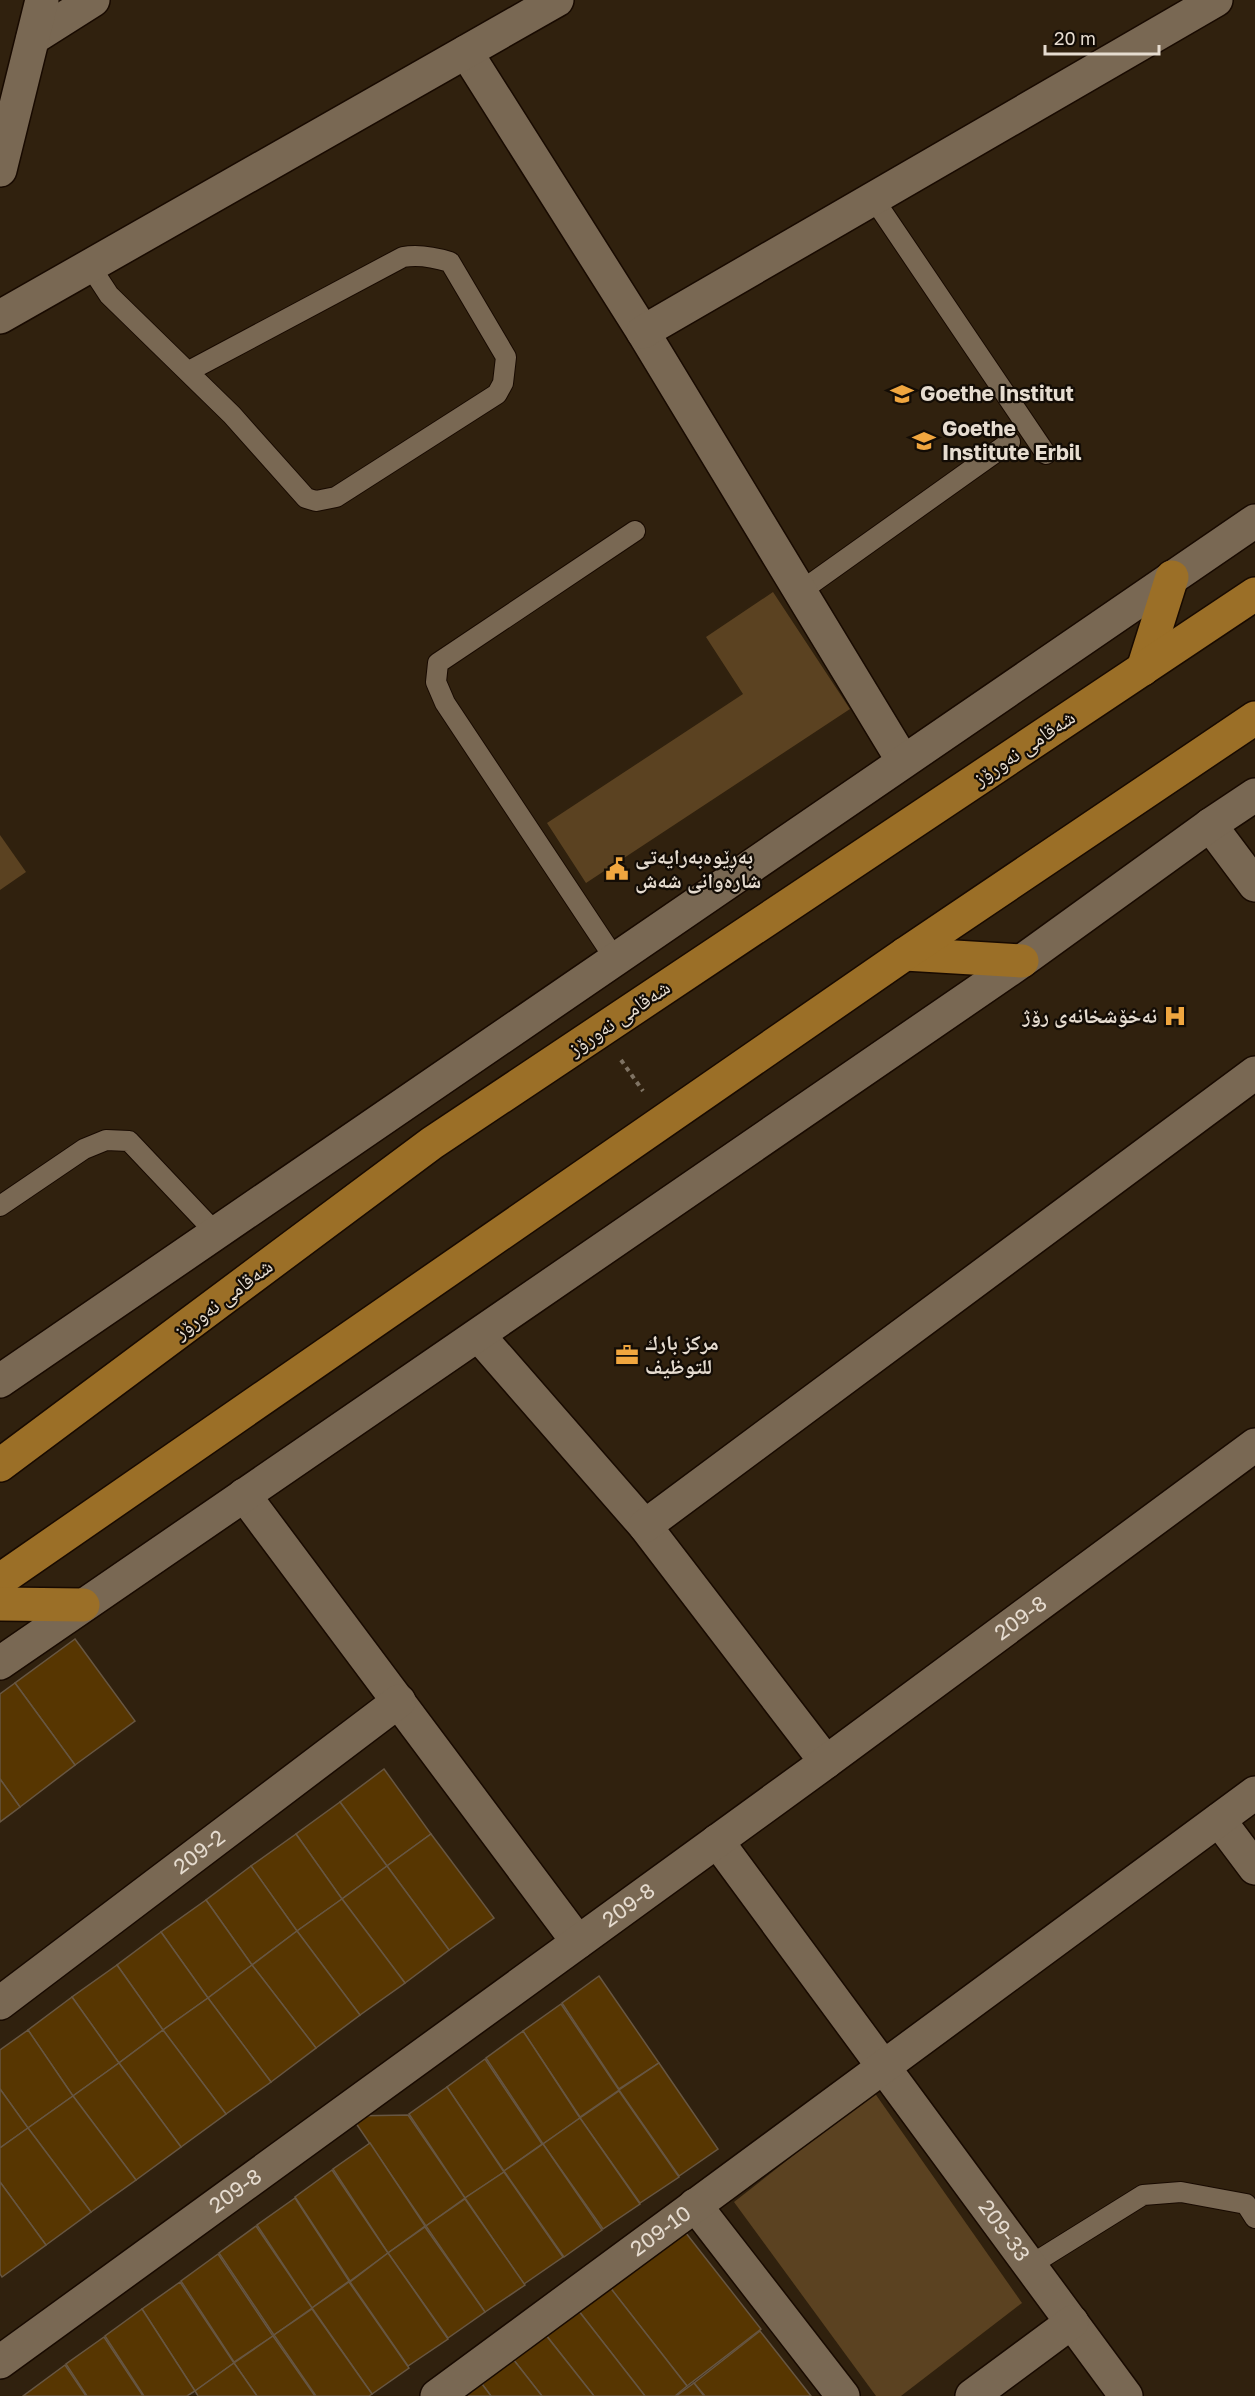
<svg xmlns="http://www.w3.org/2000/svg" width="1255" height="2396" font-family="'Golos Text','Noto Naskh Arabic',sans-serif">
<style>
.green{fill:#5b4221}
.building{fill:#573601;stroke:#675642;stroke-width:1.5}
.lines{fill:none;stroke-linecap:round;stroke-linejoin:round}
.lane-casing{stroke:#180a00;stroke-width:22}
.street-casing{stroke:#180a00;stroke-width:36}
.primary-casing{stroke:#180a00;stroke-width:36}
.path{stroke:#7f7363;stroke-width:4;stroke-dasharray:4.5 4.5;stroke-linecap:butt}
.lane{stroke:#796853;stroke-width:20}
.street{stroke:#796853;stroke-width:33}
.primary{stroke:#9b6f27;stroke-width:33}
.labels{text-anchor:middle;stroke-width:4.5;stroke-linejoin:round;paint-order:stroke}
.poi-label{font-size:21px;font-weight:bold;fill:#e6dcd0;stroke:#130c05;text-anchor:start}
.street-label{font-size:21px;fill:#e6dcd0;stroke:#130c05}
</style>
<rect width="100%" height="100%" fill="#30210e"/>
<g class="green">
<path d="M773 592 850 709 586 883 547 823 743 694 706 637Z"/>
<path d="M0 835 26 872 0 890Z"/>
<path d="M874 2092 1022 2303 901 2396H876L734 2202Z"/>
</g>
<g class="building">
<path d="M75 1639 135 1721 75 1765 15 1683Z"/>
<path d="M15 1683 75 1765 20 1807 0 1779V1694Z"/>
<path d="M384 1769 431 1834 387 1866 340 1802Z"/>
<path d="M0 1779 20 1807 0 1822Z"/>
<path d="M340 1802 387 1866 342 1899 296 1834Z"/>
<path d="M296 1834 342 1899 297 1931 251 1866Z"/>
<path d="M431 1834 494 1918 449 1950 387 1866Z"/>
<path d="M251 1866 297 1931 252 1965 206 1900Z"/>
<path d="M387 1866 449 1950 405 1983 342 1899Z"/>
<path d="M342 1899 405 1983 360 2015 297 1931Z"/>
<path d="M206 1900 252 1965 208 1998 161 1932Z"/>
<path d="M297 1931 360 2015 316 2048 252 1965Z"/>
<path d="M161 1932 208 1998 163 2030 117 1965Z"/>
<path d="M117 1965 163 2030 119 2063 72 1997Z"/>
<path d="M252 1965 316 2048 271 2082 208 1998Z"/>
<path d="M599 1976 659 2063 619 2089 562 2003Z"/>
<path d="M72 1997 119 2063 73 2096 28 2030Z"/>
<path d="M208 1998 271 2082 226 2114 163 2030Z"/>
<path d="M561 2004 619 2090 580 2117 523 2031Z"/>
<path d="M28 2030 73 2096 28 2128 0 2089V2050Z"/>
<path d="M163 2030 226 2114 181 2147 119 2063Z"/>
<path d="M523 2031 580 2118 543 2144 486 2058Z"/>
<path d="M485 2059 542 2144 504 2171 447 2087Z"/>
<path d="M119 2063 181 2147 136 2180 73 2096Z"/>
<path d="M659 2063 718 2149 679 2176 619 2090Z"/>
<path d="M447 2087 504 2172 465 2198 409 2114Z"/>
<path d="M0 2089 28 2128 0 2148Z"/>
<path d="M619 2091 679 2177 640 2203 580 2118Z"/>
<path d="M73 2096 136 2180 91 2212 28 2128Z"/>
<path d="M408 2115 465 2198 426 2226 351 2116Z"/>
<path d="M580 2118 640 2204 603 2229 543 2144Z"/>
<path d="M28 2128 91 2212 46 2245 0 2182V2148Z"/>
<path d="M370 2143 425 2226 388 2253 333 2169Z"/>
<path d="M543 2144 602 2230 564 2257 504 2171Z"/>
<path d="M332 2170 388 2253 350 2281 295 2197Z"/>
<path d="M504 2172 563 2257 524 2284 465 2198Z"/>
<path d="M0 2182 46 2245 2 2277 0 2274Z"/>
<path d="M295 2198 349 2281 312 2308 257 2225Z"/>
<path d="M465 2199 525 2285 485 2312 426 2226Z"/>
<path d="M256 2226 312 2308 274 2335 219 2253Z"/>
<path d="M425 2227 485 2312 448 2338 388 2253Z"/>
<path d="M682 2228 761 2329 687 2386 608 2285Z"/>
<path d="M388 2253 448 2339 408 2366 350 2282Z"/>
<path d="M218 2254 273 2336 234 2362 181 2281Z"/>
<path d="M180 2282 234 2363 195 2391 142 2309Z"/>
<path d="M349 2282 409 2368 372 2394 312 2308Z"/>
<path d="M609 2286 687 2386 675 2396H645L578 2310Z"/>
<path d="M142 2309 195 2391 187 2396H144L105 2336Z"/>
<path d="M312 2309 372 2394 369 2396H316L274 2335Z"/>
<path d="M578 2310 645 2396H594L546 2335Z"/>
<path d="M760 2331 811 2396H705L694 2383Z"/>
<path d="M545 2334 594 2396H542L513 2359Z"/>
<path d="M273 2336 315 2396H257L234 2363Z"/>
<path d="M104 2337 143 2396H87L66 2364Z"/>
<path d="M513 2359 542 2396H491L482 2384Z"/>
<path d="M234 2363 257 2396H198L195 2391Z"/>
<path d="M65 2365 86 2396H23Z"/>
<path d="M694 2383 704 2396H676Z"/>
<path d="M482 2384 491 2396H465Z"/>
</g>
<g class="lines">
<g class="lane-casing">
<g id="lane">
<path d="M873 198 1046 454"/>
<path d="M90 266 109 295 232 415 306 498 316 501 336 497 497 394 503 383 506 357 450 262C434 257 419 254 403 257L189 371"/>
<path d="M801 591 1010 442"/>
<path d="M615 959 445 703 436 682 438 663 635 531"/>
<path d="M0 1206 84 1149 106 1140 129 1141 216 1233"/>
<path d="M1029 2266 1143 2195 1181 2192 1246 2204 1255 2218"/>
</g>
</g>
<g class="street-casing">
<g id="street">
<path d="M33 38 93 0"/>
<path d="M466 52 643 332 903 761"/>
<path d="M0 170 42 0"/>
<path d="M0 317 557 0"/>
<path d="M643 332 1216 0"/>
<path d="M1210 825 1255 885"/>
<path d="M479 1336 645 1526 826 1762"/>
<path d="M0 1381 1255 521"/>
<path d="M244 1495 578 1942"/>
<path d="M645 1526 1255 1073"/>
<path d="M0 1663 1022 961 1210 825 1255 795"/>
<path d="M1219 1820 1255 1868"/>
<path id="s1" d="M717 1841 1126 2396"/>
<path id="s2" d="M0 2003 399 1701"/>
<path d="M695 2205 843 2396"/>
<path id="s3" d="M0 2362 826 1762 1255 1445"/>
<path id="s4" d="M437 2396 1255 1793"/>
<path d="M972 2396 1072 2322"/>
</g>
</g>
<g class="primary-casing">
<g id="primary">
<path d="M1143 669 1172 577"/>
<path d="M905 954 1022 961"/>
<path d="M0 1465 432 1143 1255 594"/>
<path d="M0 1580 905 954 1255 718"/>
<path d="M0 1604 83 1605"/>
</g>
</g>
<path class="path" d="M621 1060 643 1091"/>
<use href="#lane" class="lane"/>
<use href="#street" class="street"/>
<use href="#primary" class="primary"/>
</g>
<defs>
<g id="university-bare" transform="scale(1.8)"><path d="M0-5L7-2L0 1L-7-2ZM-4 1L0 2.5L4 1V4Q0 6-4 4Z" fill="#f0a63f" stroke="#130c05" stroke-width="2.5" paint-order="stroke"/></g>
<g id="school-bare" transform="scale(1.8)"><path d="M0-5L7-2L0 1L-7-2ZM-4 1L0 2.5L4 1V4Q0 6-4 4Z" fill="#f0a63f" stroke="#130c05" stroke-width="2.5" paint-order="stroke"/></g>
<g id="civic-bare" transform="scale(1.8)"><path d="M-.6-6.5H3V-4.5H.6V-3L4-1V1h2V6H-6V1h2V-1L-.6-3ZM-1.2 2.5V6h2.4V2.5Z" fill="#f0a63f" stroke="#130c05" stroke-width="2.5" paint-order="stroke"/></g>
<g id="hospital-bare" transform="scale(1.8)"><path d="M-5-5h3v3.5h4V-5h3V5h-3V1.5h-4V5h-3Z" fill="#f0a63f" stroke="#130c05" stroke-width="2.5" paint-order="stroke"/></g>
<g id="office-bare" transform="scale(1.8)"><path d="M-6-3h4V-5.5h4V-3h4V5H-6ZM-1-4.5V-3h2v-1.5ZM-6 0V1H6V0Z" fill="#f0a63f" stroke="#130c05" stroke-width="2.5" paint-order="stroke"/></g>
</defs>
<g fill-rule="evenodd">
<use href="#university-bare" x="902" y="394"/>
<use href="#school-bare" x="924" y="441"/>
<use href="#civic-bare" x="617" y="869"/>
<use href="#hospital-bare" x="1175" y="1016"/>
<use href="#office-bare" x="627" y="1355"/>
</g>
<g class="labels">
<g class="poi-label">
<text x="920" y="401">Goethe Institut</text>
<text x="942" y="436">Goethe<tspan x="942" dy="24">Institute Erbil</tspan></text>
<text x="635" y="864">بەڕێوەبەرایەتی<tspan x="635" dy="24">شارەوانی شەش</tspan></text>
<text x="1157" y="1023" text-anchor="end">نەخۆشخانەی رۆژ</text>
<text x="645" y="1350">مركز بارك<tspan x="645" dy="24">للتوظيف</tspan></text>
</g>
<g class="street-label">
<text transform="translate(1024 748) rotate(-34)" y="7">شەقامی نەورۆز</text>
<text transform="translate(619 1018) rotate(-34)" y="7">شەقامی نەورۆز</text>
<text transform="translate(223 1299) rotate(-37)" y="7">شەقامی نەورۆز</text>
<text dy="7" stroke="none"><textPath href="#s3" startOffset="1263">209-8</textPath></text>
<text dy="7" stroke="none"><textPath href="#s2" startOffset="250">209-2</textPath></text>
<text dy="7" stroke="none"><textPath href="#s3" startOffset="777">209-8</textPath></text>
<text dy="7" stroke="none"><textPath href="#s3" startOffset="291">209-8</textPath></text>
<text dy="7" stroke="none"><textPath href="#s4" startOffset="278">209-10</textPath></text>
<text dy="7" stroke="none"><textPath href="#s1" startOffset="484">209-33</textPath></text>
</g>
</g>
<path d="M1045 45v9h114v-9" fill="none" stroke="#e6dcd0" stroke-width="3"/>
<text x="1054" y="45" font-size="18" fill="#e6dcd0" stroke="#130c05" stroke-width="4.5" paint-order="stroke">20 m</text>
</svg>
